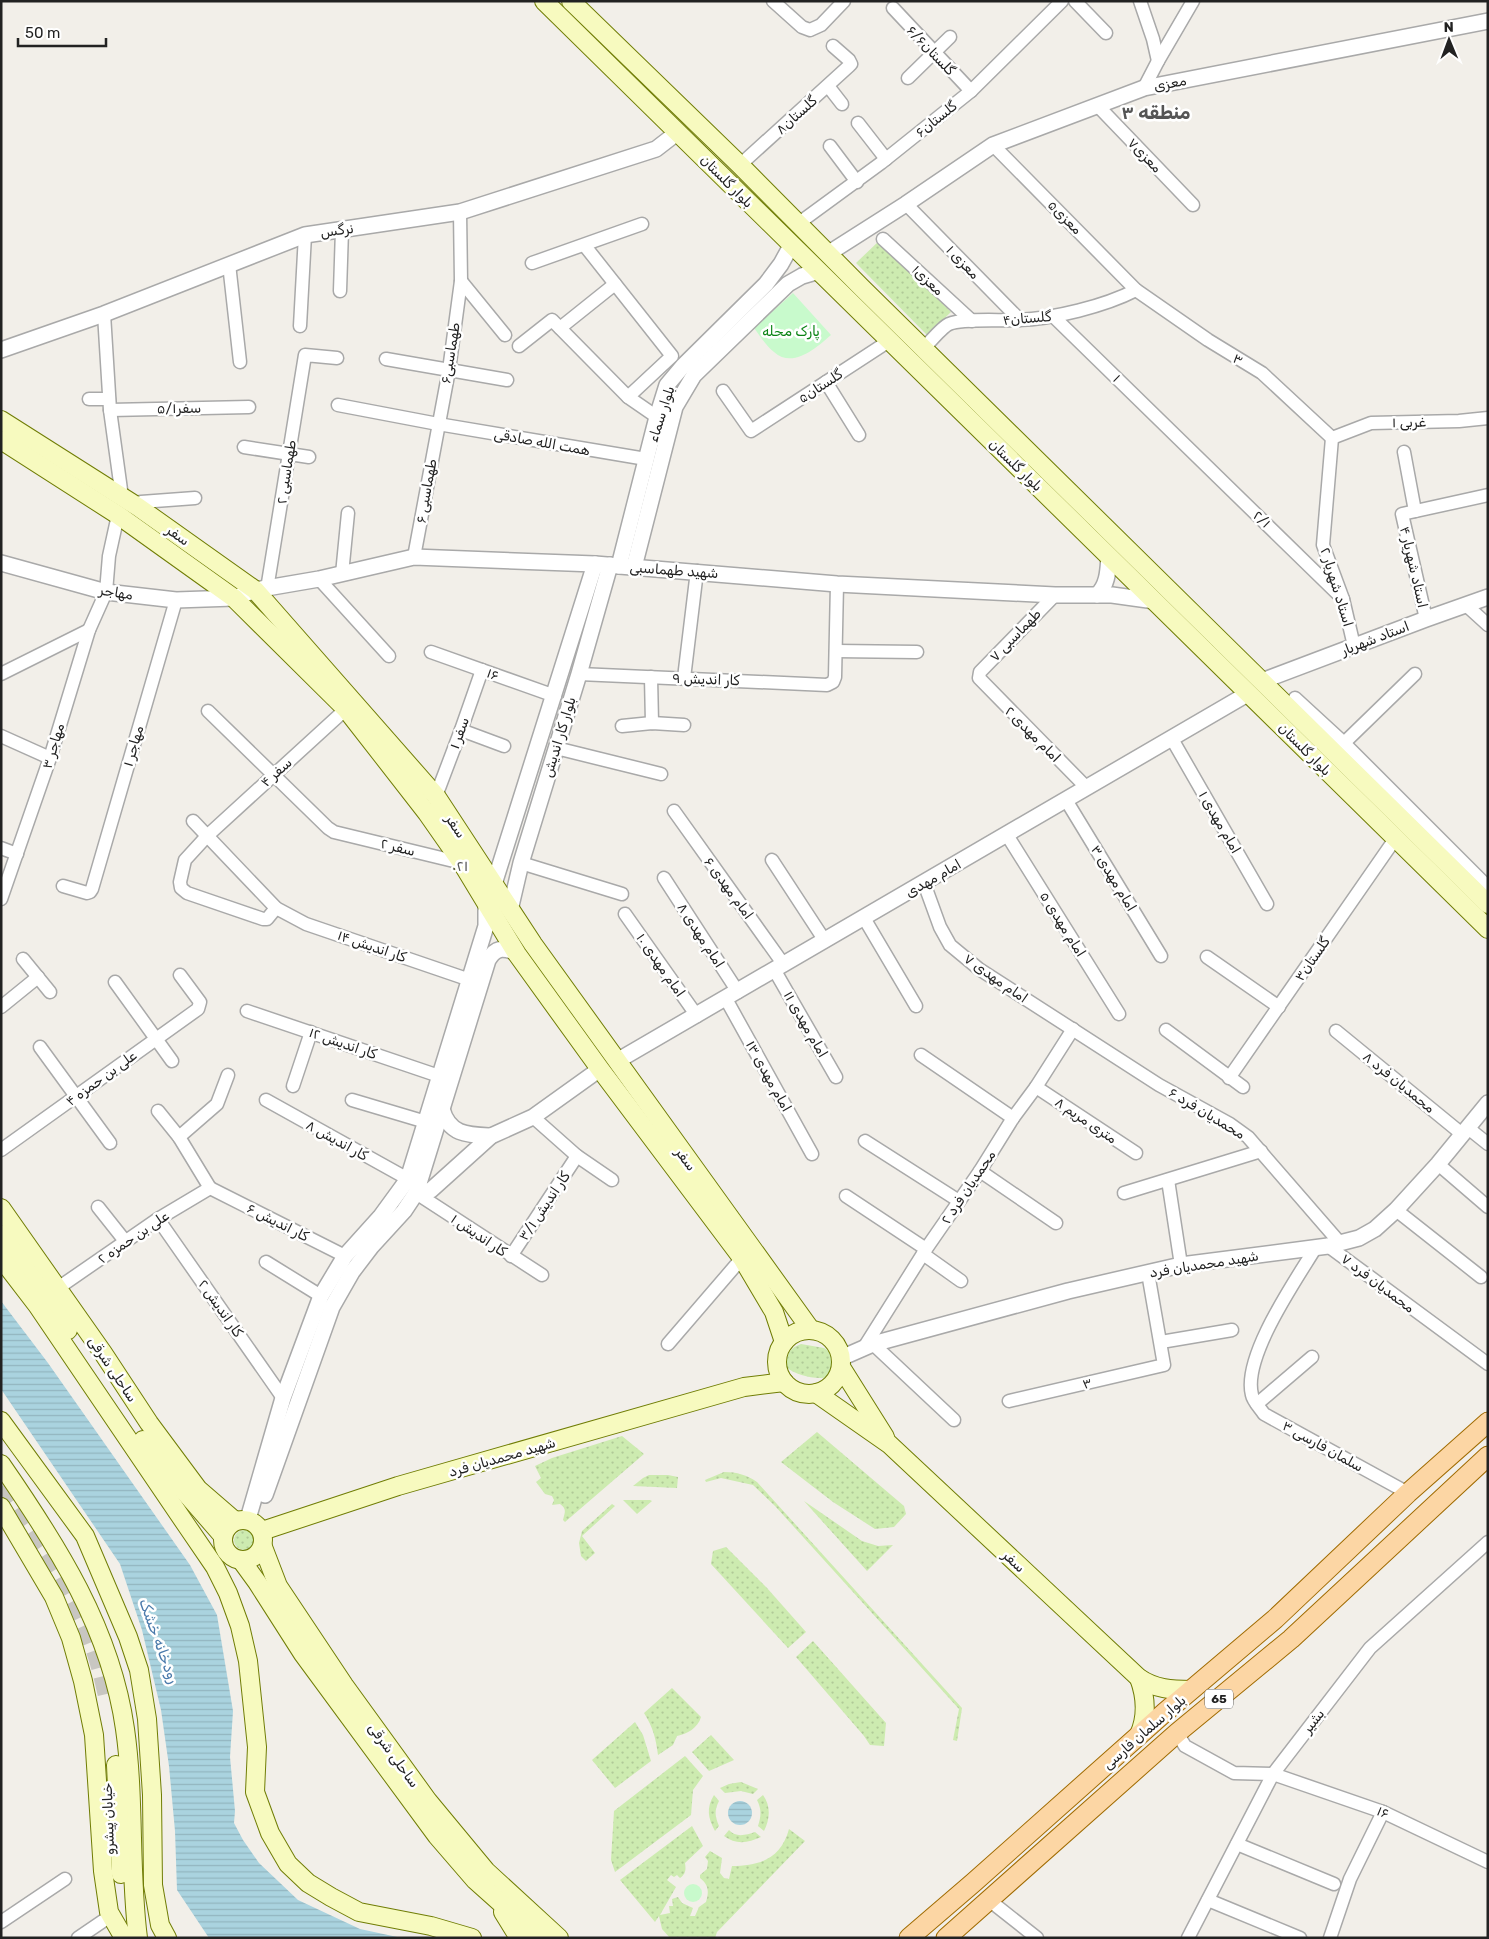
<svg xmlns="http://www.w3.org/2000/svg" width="1489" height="1939" font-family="Rubik,'Noto Sans Arabic',sans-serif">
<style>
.grass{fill:url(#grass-dots)}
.park{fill:#c8facc}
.water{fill:url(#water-rules)}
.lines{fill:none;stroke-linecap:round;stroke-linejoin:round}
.secondary-tunnel{stroke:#c8c6c1;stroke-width:18;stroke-dasharray:18 9;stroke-linecap:butt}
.minor-casing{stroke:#a9a9a9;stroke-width:15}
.tertiary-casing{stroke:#a9a9a9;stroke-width:18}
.secondary-casing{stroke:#707d05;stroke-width:20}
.primary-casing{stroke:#a06b00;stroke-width:21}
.minor{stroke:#fff;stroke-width:12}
.tertiary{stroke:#fff;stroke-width:15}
.secondary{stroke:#f7fabf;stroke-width:18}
.primary{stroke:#fcd6a4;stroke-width:19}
.labels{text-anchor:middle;stroke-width:5;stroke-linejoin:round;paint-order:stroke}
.shield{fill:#fff;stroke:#646464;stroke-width:1}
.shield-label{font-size:12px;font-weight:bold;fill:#222}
.street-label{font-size:14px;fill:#222;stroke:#fff}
.park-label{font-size:14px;fill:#0c8416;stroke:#fff}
.neighbourhood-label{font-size:15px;fill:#555;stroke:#fff}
.water-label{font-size:15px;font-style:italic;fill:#4a7aab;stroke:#fff}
.district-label{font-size:19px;font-weight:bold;fill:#555;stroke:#fff}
</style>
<defs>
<pattern id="grass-dots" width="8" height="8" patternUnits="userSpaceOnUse" patternTransform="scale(1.25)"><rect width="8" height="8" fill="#cdebb0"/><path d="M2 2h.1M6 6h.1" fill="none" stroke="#b0c997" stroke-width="1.8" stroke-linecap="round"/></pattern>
<pattern id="water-rules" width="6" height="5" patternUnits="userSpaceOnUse" patternTransform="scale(1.25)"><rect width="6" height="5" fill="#aad3df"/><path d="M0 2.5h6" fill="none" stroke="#92b5bf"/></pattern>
</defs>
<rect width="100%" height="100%" fill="#f2efe9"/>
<g class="grass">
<path d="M880 240 951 312 927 335 856 263Z"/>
<path d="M801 1344 824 1348 833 1354 834 1368 830 1377C816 1380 797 1376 786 1367 787 1354 788 1349 801 1344Z"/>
<path d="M817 1432 904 1506 906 1514 894 1527 875 1529 833 1502 781 1462Z"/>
<path d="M622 1436 644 1454 565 1522 563 1520C565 1512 567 1509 560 1504L552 1505 554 1500 552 1496 545 1494 536 1482 541 1478 535 1466 552 1458Z"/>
<path d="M724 1472C737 1472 747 1475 757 1482L962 1708 957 1741 953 1740 959 1709 775 1506 753 1485 721 1478 706 1482 705 1480Z"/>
<path d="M649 1475H668L678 1477 677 1488 633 1486 643 1478Z"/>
<path d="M623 1500H650L652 1501 637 1514Z"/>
<path d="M804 1501 862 1541 878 1546 893 1545 867 1571Z"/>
<path d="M612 1504 615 1506 582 1536 595 1553 586 1561 581 1556 579 1543 582 1531Z"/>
<circle cx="244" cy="1540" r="10"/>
<path d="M726 1547 767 1588 806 1632 788 1648 711 1564 713 1551Z"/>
<path d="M813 1641 886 1723 884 1746 870 1745 864 1736 796 1657Z"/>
<path d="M672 1688 701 1717C698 1728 687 1734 677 1736L673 1745 658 1755C656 1739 653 1727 644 1713Z"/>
<path d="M635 1722 643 1735 651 1761 615 1788 592 1760Z"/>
<path d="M711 1735 734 1760 709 1771 692 1752Z"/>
<path d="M685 1756 703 1776 693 1790 691 1815 615 1872 611 1860 614 1811Z"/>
<path d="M741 1782 758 1789 753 1794 741 1791 725 1793 720 1788 729 1784Z"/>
<path d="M714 1795 719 1801C714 1811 715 1816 719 1826L715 1831C708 1818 706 1808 714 1795Z"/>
<path d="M763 1795C771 1806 770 1819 764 1831L758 1826C761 1816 762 1810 757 1800Z"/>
<path d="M692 1826 703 1846 685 1863C686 1869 686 1874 680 1878L677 1875 674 1877 671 1875 667 1880 676 1887 660 1915 670 1913 669 1906H673L672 1899 678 1897 682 1903 693 1908 690 1916H695L699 1907 706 1902C709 1892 709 1885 700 1878V1875L707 1869 708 1861 705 1857 710 1851 722 1858 720 1873 724 1878 729 1879 732 1866C759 1866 781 1859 789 1829L805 1841 717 1932 715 1938H670L662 1929 659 1916 655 1922 620 1880Z"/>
<path d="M729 1830C736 1838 746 1835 755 1832L761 1837C748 1843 736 1845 724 1836Z"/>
</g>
<g class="park">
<path d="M793 293 831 335C816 348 793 369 774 352 766 346 760 336 754 328Z"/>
<circle cx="693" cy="1893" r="9"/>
</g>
<g class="water">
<path d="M1 1301 48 1363 190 1565 217 1615 233 1711 230 1757 235 1811 234 1823 243 1840 259 1863 298 1900 360 1929 402 1938H209L177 1890 175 1831 169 1766 161 1710 142 1630 120 1564 1 1389Z"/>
<circle cx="740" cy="1813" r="12"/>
</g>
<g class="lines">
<path class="secondary-tunnel" d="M1 1487C36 1539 71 1589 94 1648 100 1664 104 1683 108 1700"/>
<g class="minor-casing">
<g id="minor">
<path d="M773 1 802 27 810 30 821 25 844 1"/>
<path d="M1075 1 1106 33"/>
<path d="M1140 1 1153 39 1158 61"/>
<path d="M893 8 971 91"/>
<path d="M908 78 950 37"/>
<path d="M828 86 842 104"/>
<path d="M1144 88 1158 61 1193 1"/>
<path d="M1097 105 1193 205"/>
<path d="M858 123 886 159"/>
<path d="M993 145 1136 290 1208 340 1262 373 1332 438"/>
<path d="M830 146 857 182"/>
<path d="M740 165 849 66 851 64 849 60 833 46"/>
<path d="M906 204 1020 320"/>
<path d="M799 223 881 163 971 91 1062 1"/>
<path d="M883 239 972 321"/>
<path d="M585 246 672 356 628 397"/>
<path d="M532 263 642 224"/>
<path d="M229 264 240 362"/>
<path d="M461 281 505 335"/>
<path d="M340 291 342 230"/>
<path d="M104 314 110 410 122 497"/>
<path d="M1054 317 1343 599"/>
<path d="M300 326 305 235"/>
<path d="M560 328 615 284"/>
<path d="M519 346 552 320 628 397 657 417"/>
<path d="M924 348C930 342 942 327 949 324 961 318 1003 321 1018 320 1053 319 1105 306 1136 290"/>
<path d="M386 359 507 380"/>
<path d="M826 382 859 435"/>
<path d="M723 391 751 431 889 341"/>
<path d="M89 399H109"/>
<path d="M338 405 438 424 646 459"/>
<path d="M110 410 249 407"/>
<path d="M1332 438 1323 545 1343 599 1354 646"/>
<path d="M1332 438 1371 423 1459 421 1488 418"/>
<path d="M244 447 309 457"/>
<path d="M1404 452 1415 511"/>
<path d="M138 507 141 502 195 498"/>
<path d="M414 557 449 370 461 281 460 212"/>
<path d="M342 574 348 513"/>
<path d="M319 579 389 656"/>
<path d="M267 589 305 355 337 358"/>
<path d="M1055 595 980 672 979 678 1087 788"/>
<path d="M1466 605 1488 625"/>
<path d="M1426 619 1402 514 1488 495"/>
<path d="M836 651 917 652"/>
<path d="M431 652 555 696"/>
<path d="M1 674 89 630"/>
<path d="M579 674 827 685 833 682 835 677 837 584"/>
<path d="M651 677 652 723"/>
<path d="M684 678 697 571"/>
<path d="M1295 698 1344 743 1488 887"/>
<path d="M208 711 328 828 334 832 462 863"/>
<path d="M622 726 652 723 684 725"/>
<path d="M461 730 504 746"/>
<path d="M1 736 50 758"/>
<path d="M1172 739 1267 904"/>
<path d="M1344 743 1415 674"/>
<path d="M556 748 661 774"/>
<path d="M436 796 461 730 482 670"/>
<path d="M1066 800 1161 956"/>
<path d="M674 811 784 965"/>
<path d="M193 821 276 908 306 924 470 980"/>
<path d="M1007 835 1119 1014"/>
<path d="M1 848 17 854"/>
<path d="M772 860 825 941"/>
<path d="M521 863 622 894"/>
<path d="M664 878 738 992"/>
<path d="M924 883 940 927 950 945 979 969 1159 1085 1230 1124 1248 1137 1340 1243"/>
<path d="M63 886 87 893 90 892 92 889 176 600"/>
<path d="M1 899 50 758 89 630 106 592 109 556 118 515"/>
<path d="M276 908 267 919H263L187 893 181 888 180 882 185 860 207 836 346 709"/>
<path d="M625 914 697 1016"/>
<path d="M864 918 916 1006"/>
<path d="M1207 957 1279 1007"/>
<path d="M23 959 50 992"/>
<path d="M775 971 836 1077"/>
<path d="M115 982 172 1061"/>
<path d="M726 999 812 1154"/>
<path d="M1 1007 38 977"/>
<path d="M247 1011 439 1076"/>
<path d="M1166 1030 1243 1087"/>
<path d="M1336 1031 1462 1134"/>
<path d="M40 1047 110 1143"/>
<path d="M921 1055 1013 1118"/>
<path d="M1229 1078 1395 839"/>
<path d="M293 1086 311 1032"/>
<path d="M1036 1087 1136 1153"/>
<path d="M266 1100 408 1179"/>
<path d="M352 1100 426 1122"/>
<path d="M158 1111 179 1137 210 1188"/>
<path d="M533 1117 577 1156 612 1180"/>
<path d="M1468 1128 1488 1144"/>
<path d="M179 1137 217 1104 228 1075"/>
<path d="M865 1141 959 1201"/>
<path d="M1 1150 198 1009 200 1002 180 975"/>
<path d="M1438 1164 1488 1207"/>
<path d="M980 1171 1056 1223"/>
<path d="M1168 1180 1181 1265"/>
<path d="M210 1188 345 1256"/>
<path d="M416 1193 542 1275"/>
<path d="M1124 1193 1261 1151"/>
<path d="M846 1196 926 1249"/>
<path d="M98 1207 125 1241"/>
<path d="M1396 1210 1481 1277"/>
<path d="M158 1219 283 1398"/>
<path d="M1328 1246 1488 1364"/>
<path d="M1316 1247C1296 1280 1242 1357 1252 1395 1253 1401 1260 1408 1264 1414L1408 1493"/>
<path d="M923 1254 961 1281"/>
<path d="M511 1256 577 1156"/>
<path d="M266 1262 321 1296"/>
<path d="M58 1288 158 1219 210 1188"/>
<path d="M1161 1342 1232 1330"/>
<path d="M668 1344 742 1258"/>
<path d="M873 1344 954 1420"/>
<path d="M865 1346 926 1249 980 1171 1013 1118 1036 1087 1073 1029"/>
<path d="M1009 1401 1164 1365 1148 1273"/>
<path d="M1257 1404 1312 1357"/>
<path d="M1177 1733 1185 1746 1234 1773 1273 1774 1383 1812 1488 1862"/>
<path d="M1237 1844 1334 1884"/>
<path d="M989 1900 1037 1938"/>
<path d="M1208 1900 1300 1938"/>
<path d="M1 1922 65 1879"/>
<path d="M78 1938 103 1921"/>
<path d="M1188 1938 1273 1774 1370 1648 1488 1542"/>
<path d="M1330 1938 1350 1879 1383 1812"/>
</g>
</g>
<g class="tertiary-casing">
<g id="tertiary">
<path d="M829 253 906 204 993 145 1144 88 1488 21"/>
<path d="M1 350 104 314 305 235 460 212 656 149 678 132"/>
<path d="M1 563 106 592 176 600 234 598 255 590 319 579 414 557 595 564 837 584 1055 595H1112L1155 601"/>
<path d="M619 566 657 417 667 385 683 366 766 284 781 264 792 244"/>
<path d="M634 567 675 407 694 375 788 284 802 276 819 271"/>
<path d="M1097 595C1108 585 1108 570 1109 556"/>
<path d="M1262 681 1426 619 1488 597"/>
<path d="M494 884 595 564"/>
<path d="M510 910 521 863 579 674 610 565"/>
<path d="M617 1061 1249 693"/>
<path d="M442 1109C449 1135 468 1135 491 1136"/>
<path d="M416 1193 431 1190 491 1136 533 1117 600 1069"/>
<path d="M841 1358 873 1344 1068 1291 1181 1265 1328 1246 1359 1238 1375 1229 1396 1210 1438 1164 1488 1103"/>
<path d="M265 1495 332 1307 352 1272 371 1247 404 1211 416 1193 488 960C496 947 502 948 516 952"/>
<path d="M248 1519 283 1398 321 1296 345 1256 381 1216 408 1179 486 926V905"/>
</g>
</g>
<g class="secondary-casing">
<g id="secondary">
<path d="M544 1 1488 929"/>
<path d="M571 1 740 165 862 288 1488 904"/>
<path d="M1 420 138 507 255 590 436 796 533 944 811 1330"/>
<path d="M1 440 118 515 234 598 346 709 427 813 462 863 517 954 600 1069 742 1258 774 1312 784 1342"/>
<path d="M1 1208 103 1353 149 1423 198 1489 235 1521"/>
<path d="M1 1234 68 1330"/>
<path d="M1 1258 37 1305 189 1529 215 1567 228 1593 240 1626 248 1661 257 1747 255 1792 270 1833 288 1864 308 1883 331 1897 359 1912 431 1926 472 1938"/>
<circle cx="809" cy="1362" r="32"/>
<path d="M841 1367 885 1437"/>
<path d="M816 1393 889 1444 1139 1678C1155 1689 1172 1690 1191 1690"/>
<path d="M1 1421 85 1536 128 1637 139 1670 147 1719 152 1795 153 1885 160 1925 167 1938"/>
<path d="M143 1440 156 1459 223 1536"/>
<path d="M1 1464C57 1545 111 1629 125 1729 135 1798 129 1869 138 1938"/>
<path d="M1 1507 54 1597 71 1638 83 1681 94 1735 103 1871 109 1912 124 1938"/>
<circle cx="243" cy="1540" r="20"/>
<path d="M262 1531 398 1486 744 1387 784 1382"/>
<path d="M263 1547 278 1586 344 1685 428 1801 486 1871 559 1938"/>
<path d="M241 1560 257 1582 303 1654 437 1836 475 1880 540 1938"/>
<path d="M1139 1678C1146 1697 1147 1717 1139 1735"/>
<path d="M116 1765 121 1874"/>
<path d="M503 1912 519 1938"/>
</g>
</g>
<g class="primary-casing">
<g id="primary">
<path d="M909 1938 973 1883 1164 1713 1275 1619 1408 1493 1488 1422"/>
<path d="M946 1938 1177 1733 1291 1639 1488 1456"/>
</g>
</g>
<use href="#minor" class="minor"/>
<use href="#tertiary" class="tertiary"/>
<use href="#secondary" class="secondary"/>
<use href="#primary" class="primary"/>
</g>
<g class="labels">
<rect class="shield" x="1205" y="1689.5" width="28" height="19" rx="4"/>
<g class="shield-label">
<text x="1219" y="1703">65</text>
</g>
<g class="street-label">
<text transform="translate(931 50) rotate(46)" y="5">۶/۶گلستان</text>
<text transform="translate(1170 83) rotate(-11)" y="5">معزی</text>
<text transform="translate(796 115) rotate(-42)" y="5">گلستان۸</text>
<text transform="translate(936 119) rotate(-39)" y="5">گلستان۶</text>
<text transform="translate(1145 155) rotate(46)" y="5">۷معزی</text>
<text transform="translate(727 181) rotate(45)" y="5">بلوار گلستان</text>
<text transform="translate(1065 217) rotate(45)" y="5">۵معزی</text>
<text transform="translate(337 230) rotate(-8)" y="5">نرگس</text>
<text transform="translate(963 262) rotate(46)" y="5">معزی ۱</text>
<text transform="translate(928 280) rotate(43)" y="5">۱معزی</text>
<text transform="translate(1027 318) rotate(-5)" y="5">گلستان۴</text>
<text transform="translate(450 353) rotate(-81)" y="5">۶طهماسبی</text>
<text transform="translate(1238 359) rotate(31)" y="5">۳</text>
<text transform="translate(1117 378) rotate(44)" y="5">۱</text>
<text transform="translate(820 386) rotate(-33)" y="5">گلستان۵</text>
<text transform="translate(179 408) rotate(-1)" y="5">۵/۱سفر</text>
<text transform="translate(661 414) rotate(-72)" y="5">بلوار سماء</text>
<text transform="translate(1409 422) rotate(-1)" y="5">۱ غربی</text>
<text transform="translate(542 442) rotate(10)" y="5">همت الله صادقی</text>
<text transform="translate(1016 465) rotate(44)" y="5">بلوار گلستان</text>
<text transform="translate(286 472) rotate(-81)" y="5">۲ طهماسبی</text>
<text transform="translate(426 491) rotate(-80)" y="5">۶ طهماسبی</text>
<text transform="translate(1262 519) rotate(44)" y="5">۲/۱</text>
<text transform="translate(178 535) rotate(35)" y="5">سفر</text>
<text transform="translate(1414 567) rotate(77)" y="5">استاد شهریار ۴</text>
<text transform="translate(674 570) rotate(4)" y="5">شهید طهماسبی</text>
<text transform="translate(1337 587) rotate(73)" y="5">استاد شهریار ۲</text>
<text transform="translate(116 592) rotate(9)" y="5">مهاجر</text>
<text transform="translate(1015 635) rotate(-46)" y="5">۷ طهماسبی</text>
<text transform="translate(1375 638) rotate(-21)" y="5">استاد شهریار</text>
<text transform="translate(493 674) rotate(19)" y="5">۱۶</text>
<text transform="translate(706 679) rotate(2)" y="5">۹ کار اندیش</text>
<text transform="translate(459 733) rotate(-70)" y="5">۱ سفر</text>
<text transform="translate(1033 734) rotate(45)" y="5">۲ امام مهدی</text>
<text transform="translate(559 737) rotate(-73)" y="5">بلوار کار اندیش</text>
<text transform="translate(53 746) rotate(-73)" y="5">۳ مهاجر</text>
<text transform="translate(133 746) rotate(-74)" y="5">۱ مهاجر</text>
<text transform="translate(1305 749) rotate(45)" y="5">بلوار گلستان</text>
<text transform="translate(276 772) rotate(-42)" y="5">۴ سفر</text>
<text transform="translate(1220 822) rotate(60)" y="5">۱ امام مهدی</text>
<text transform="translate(456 826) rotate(56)" y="5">سفر</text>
<text transform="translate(398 847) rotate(14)" y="5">۲ سفر</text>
<text transform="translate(933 878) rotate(-30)" y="5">امام مهدی</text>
<text transform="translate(1114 878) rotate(59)" y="5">۳ امام مهدی</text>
<text transform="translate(729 888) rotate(54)" y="5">۶ امام مهدی</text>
<text transform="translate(1063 924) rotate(58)" y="5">۵ امام مهدی</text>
<text transform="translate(701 935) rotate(57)" y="5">۸ امام مهدی</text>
<text transform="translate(372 946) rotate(19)" y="5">۱۴ کار اندیش</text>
<text transform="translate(1312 959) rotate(-55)" y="5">گلستان۳</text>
<text transform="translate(661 965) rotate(55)" y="5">۱۰ امام مهدی</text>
<text transform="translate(996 978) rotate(35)" y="5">۷ امام مهدی</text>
<text transform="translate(806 1024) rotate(60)" y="5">۱۱ امام مهدی</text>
<text transform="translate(343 1043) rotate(19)" y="5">۱۲ کار اندیش</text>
<text transform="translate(769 1076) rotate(61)" y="5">۱۳ امام مهدی</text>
<text transform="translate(101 1078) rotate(-36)" y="5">۴ علی بن حمزه</text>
<text transform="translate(1399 1082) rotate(39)" y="5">۸ محمدیان فرد</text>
<text transform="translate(1207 1113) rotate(31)" y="5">۶ محمدیان فرد</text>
<text transform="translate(1086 1120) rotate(34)" y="5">۸ متری مریم</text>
<text transform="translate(337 1140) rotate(29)" y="5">۸ کار اندیش</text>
<text transform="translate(686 1159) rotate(54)" y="5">سفر</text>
<text transform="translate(968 1187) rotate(-56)" y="5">۲ محمدیان فرد</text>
<text transform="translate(544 1206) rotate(-56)" y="5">۳/۱ کار اندیش</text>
<text transform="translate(278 1222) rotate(27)" y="5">۶ کار اندیش</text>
<text transform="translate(479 1235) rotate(34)" y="5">۱ کار اندیش</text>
<text transform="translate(133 1237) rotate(-34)" y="5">۲ علی بن حمزه</text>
<text transform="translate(1204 1264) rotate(-9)" y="5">شهید محمدیان فرد</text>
<text transform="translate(1378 1283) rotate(37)" y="5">۷ محمدیان فرد</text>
<text transform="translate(221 1308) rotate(55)" y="5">۲ کار اندیش</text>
<text transform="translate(113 1369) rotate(56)" y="5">ساحلی شرقی</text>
<text transform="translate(1087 1383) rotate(-13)" y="5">۳</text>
<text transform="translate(1323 1446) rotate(29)" y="5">۳ سلمان فارسی</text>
<text transform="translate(502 1457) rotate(-16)" y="5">شهید محمدیان فرد</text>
<text transform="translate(1014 1561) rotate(43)" y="5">سفر</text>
<text transform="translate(1313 1721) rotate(-52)" y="5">بشیر</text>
<text transform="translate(1144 1732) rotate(-41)" y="5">بلوار سلمان فارسی</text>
<text transform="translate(394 1755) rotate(54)" y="5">ساحلی شرقی</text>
<text transform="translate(1383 1812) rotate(22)" y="5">۱۶</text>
<text transform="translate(108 1819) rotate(-92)" y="5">خیابان پیشرو</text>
</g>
<g class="park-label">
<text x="791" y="336">پارک محله</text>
</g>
<g class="neighbourhood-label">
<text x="460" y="871">۰۲۱</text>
</g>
<g class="water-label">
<text transform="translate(159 1641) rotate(70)" y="5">رودخانه خشک</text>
</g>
<g class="district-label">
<text x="1156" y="119">منطقه ۳</text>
</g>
</g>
<rect width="1489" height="1939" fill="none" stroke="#222222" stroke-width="5"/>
<g transform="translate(1449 40) rotate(359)" stroke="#ffffff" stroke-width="4" paint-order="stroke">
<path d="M0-4L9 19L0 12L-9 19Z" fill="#222222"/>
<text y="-8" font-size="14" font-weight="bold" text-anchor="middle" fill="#222222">N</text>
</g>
<path d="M18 38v8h88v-8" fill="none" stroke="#222222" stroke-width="2.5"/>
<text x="25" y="38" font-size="15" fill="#222222" stroke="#ffffff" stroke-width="4" paint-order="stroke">50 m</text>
</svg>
